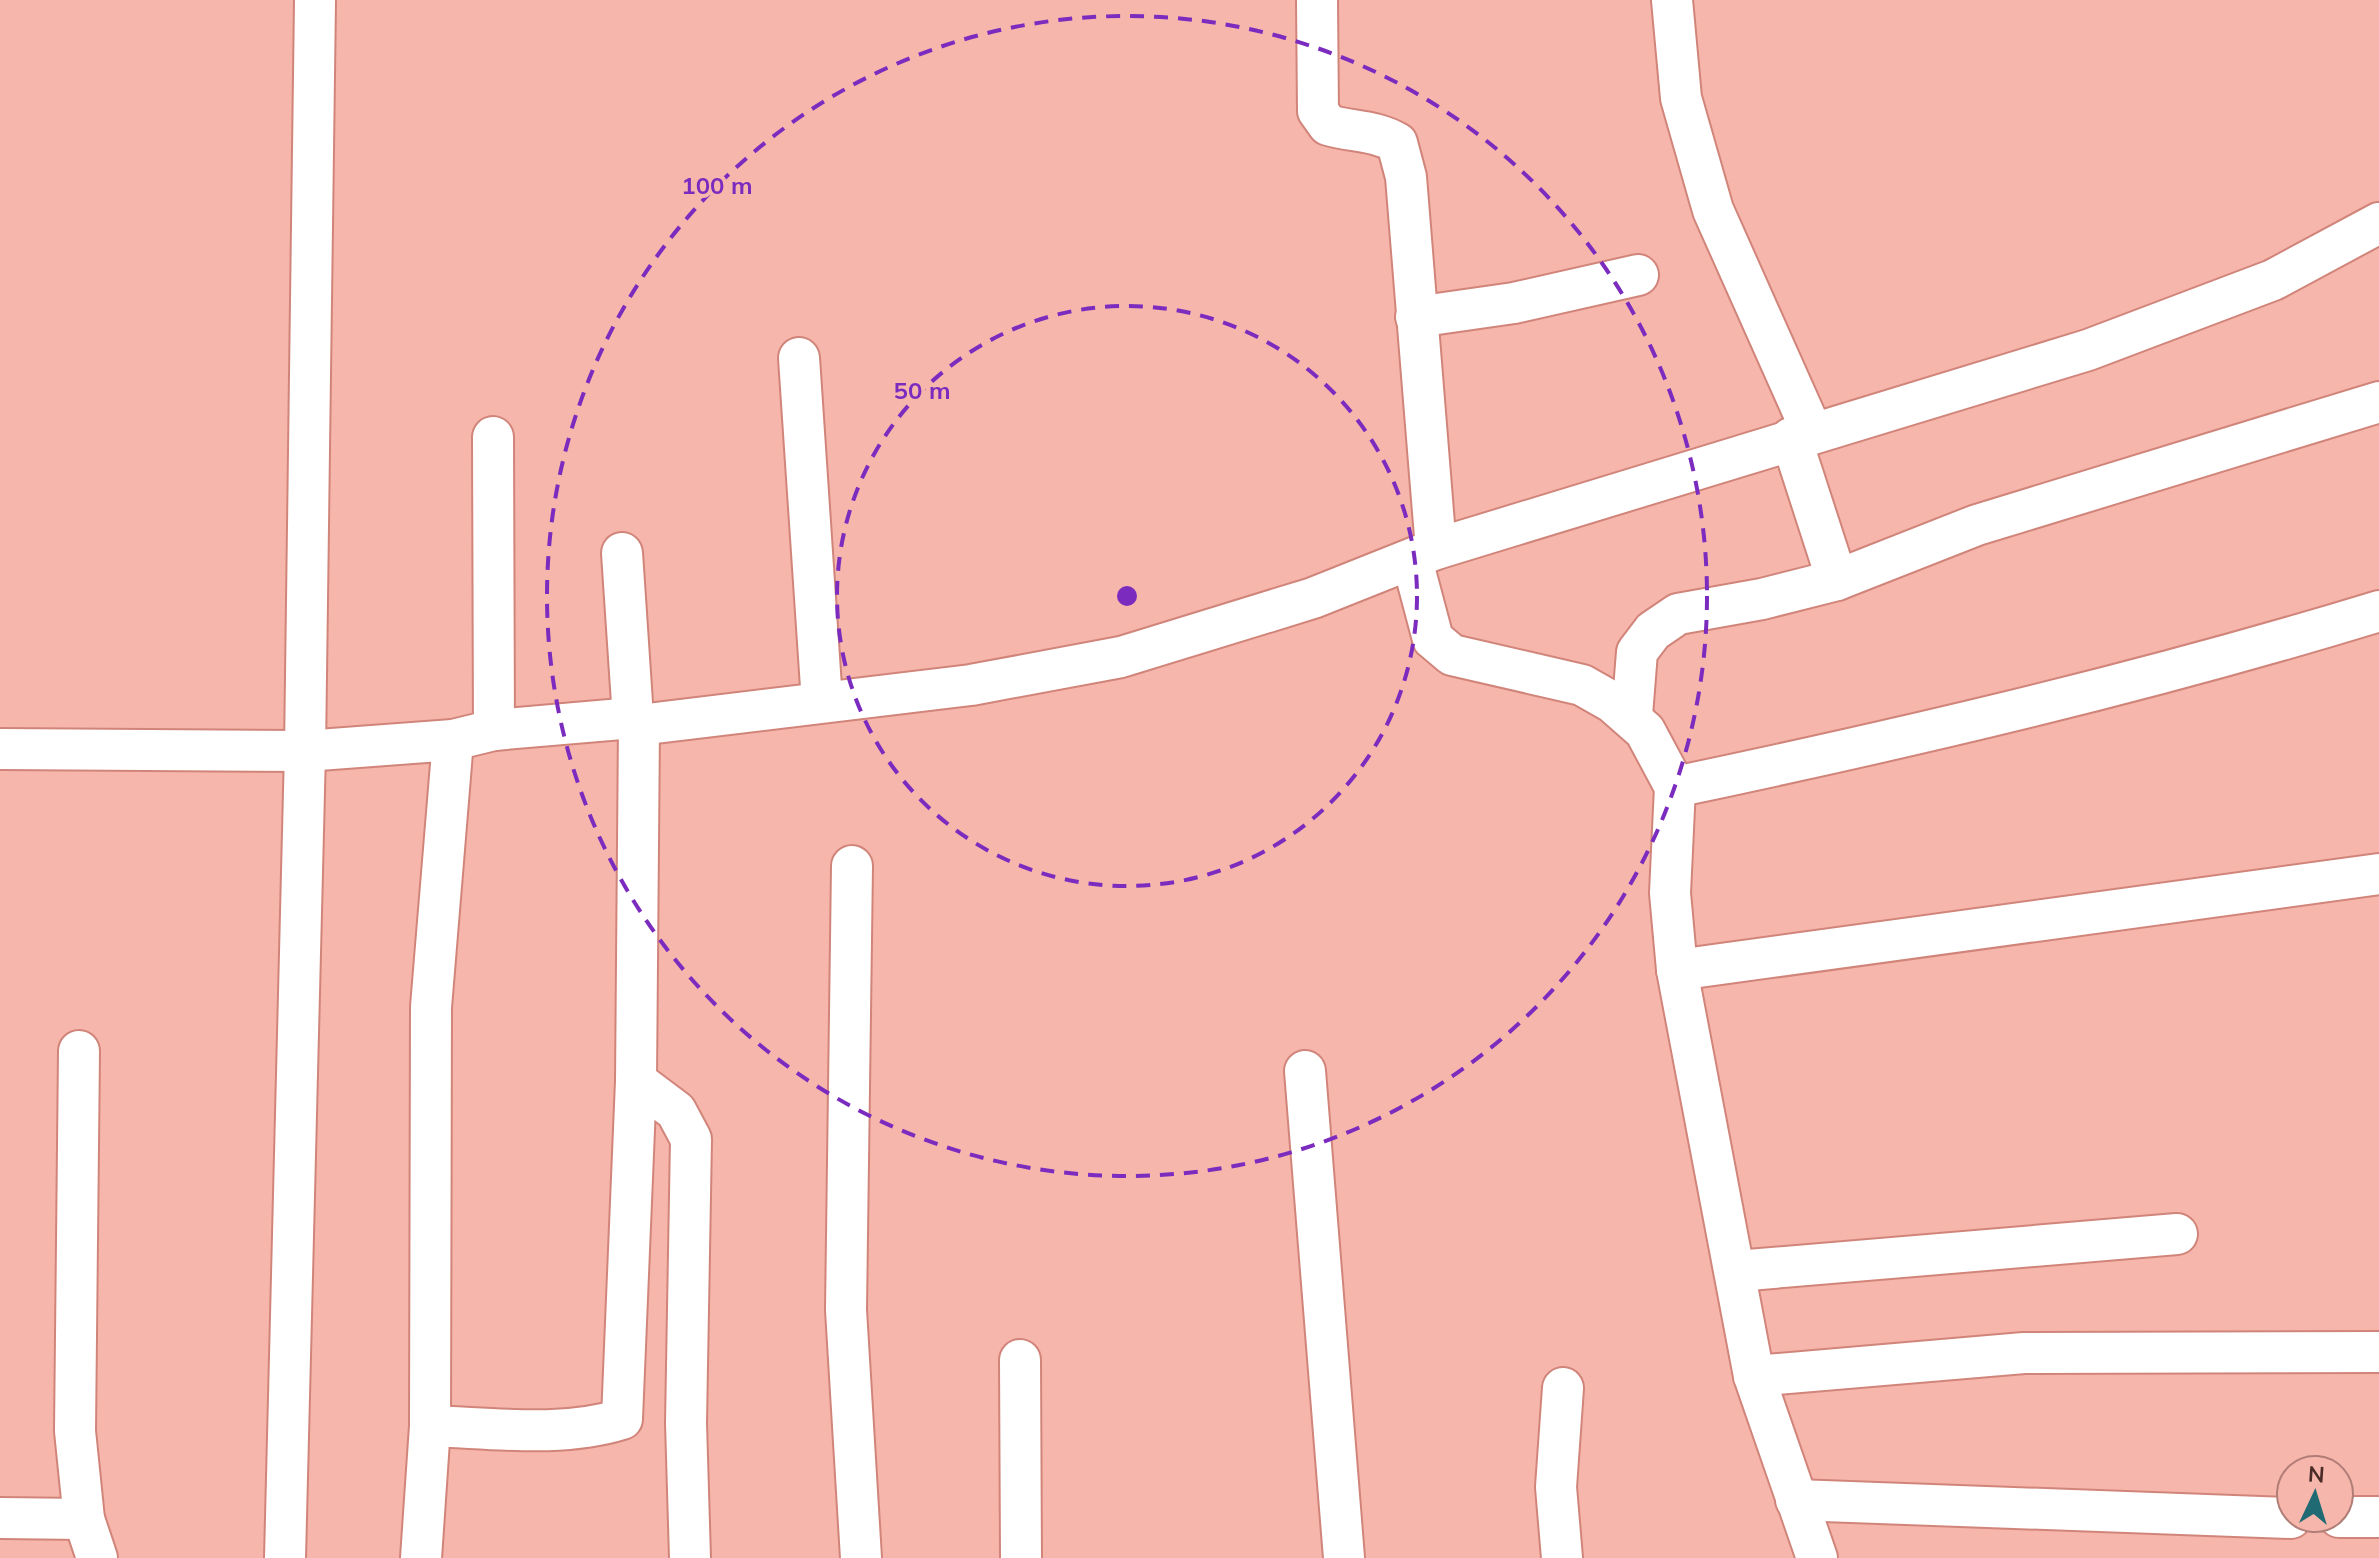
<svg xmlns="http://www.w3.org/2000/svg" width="2379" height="1558" font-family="Mulish,sans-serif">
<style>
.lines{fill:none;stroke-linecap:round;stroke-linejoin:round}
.minor-casing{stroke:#d1857a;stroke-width:44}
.minor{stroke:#fff;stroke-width:40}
.ring{fill:none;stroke:#7b2cbf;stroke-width:4;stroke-dasharray:14 10}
.centre{fill:#7b2cbf;stroke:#f6b6ac;stroke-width:4}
.ring-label{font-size:24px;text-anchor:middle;font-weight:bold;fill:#7b2cbf;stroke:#f6b6ac;stroke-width:8;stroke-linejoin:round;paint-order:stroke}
</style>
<rect width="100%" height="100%" fill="#f6b6ac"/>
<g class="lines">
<g class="minor-casing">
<g id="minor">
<path d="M1317 0 1318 111 1328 125C1352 132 1375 130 1397 143L1406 177 1436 549"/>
<path d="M1672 0 1681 98 1713 210 1812 432"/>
<path d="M1416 317 1514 303 1638 275"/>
<path d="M799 358 822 702"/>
<path d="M493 437 494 730"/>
<path d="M1791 438 1837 580"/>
<path d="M622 553 633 718"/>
<path d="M1412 560 1433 639 1452 655 1582 685 1612 702 1645 731 1675 787 1670 893 1677 970 1754 1376 1817 1558"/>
<path d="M1632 715 1637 652 1653 631 1678 614 1762 599 1837 580 1977 525 2379 402"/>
<path d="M0 749 305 751 453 740 494 730 633 718 639 725 971 685 1121 657 1313 598 1436 549 2088 350 2273 280 2379 223"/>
<path d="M1675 787C1912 737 2147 682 2379 611"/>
<path d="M852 866 846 1310 861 1558"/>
<path d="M1677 970 2379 874"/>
<path d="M79 1051 75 1431 84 1519 97 1558"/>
<path d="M1305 1071 1344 1558"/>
<path d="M636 1081 676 1111 691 1139 686 1423 690 1558"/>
<path d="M1736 1271 2177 1234"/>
<path d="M1020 1360 1021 1558"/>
<path d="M1754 1376 2024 1353 2379 1352"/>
<path d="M430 1426C492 1428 562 1438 622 1419L636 1081 639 725"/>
<path d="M1796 1500 2291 1518"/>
<path d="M2339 1517H2379"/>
<path d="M0 1518 84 1519"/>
<path d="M285 1558 305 751 315 0"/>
<path d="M421 1558 430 1426 431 1007 453 740"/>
<path d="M1562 1558 1556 1487 1563 1388"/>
</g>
</g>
<use href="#minor" class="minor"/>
</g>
<g class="ring">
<circle cx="1127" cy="596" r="290"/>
<circle cx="1127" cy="596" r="580"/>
</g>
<circle cx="1127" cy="596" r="12" class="centre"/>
<g class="ring-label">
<text x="717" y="194">100 m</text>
<text x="922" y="399">50 m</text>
</g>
<g transform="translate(2315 1494) rotate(4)"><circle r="38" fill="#f6b6ac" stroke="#b17e77" stroke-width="2"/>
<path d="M0-6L14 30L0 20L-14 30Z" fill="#206a74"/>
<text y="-12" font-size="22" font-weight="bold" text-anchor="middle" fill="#4a2b27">N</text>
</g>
</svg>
